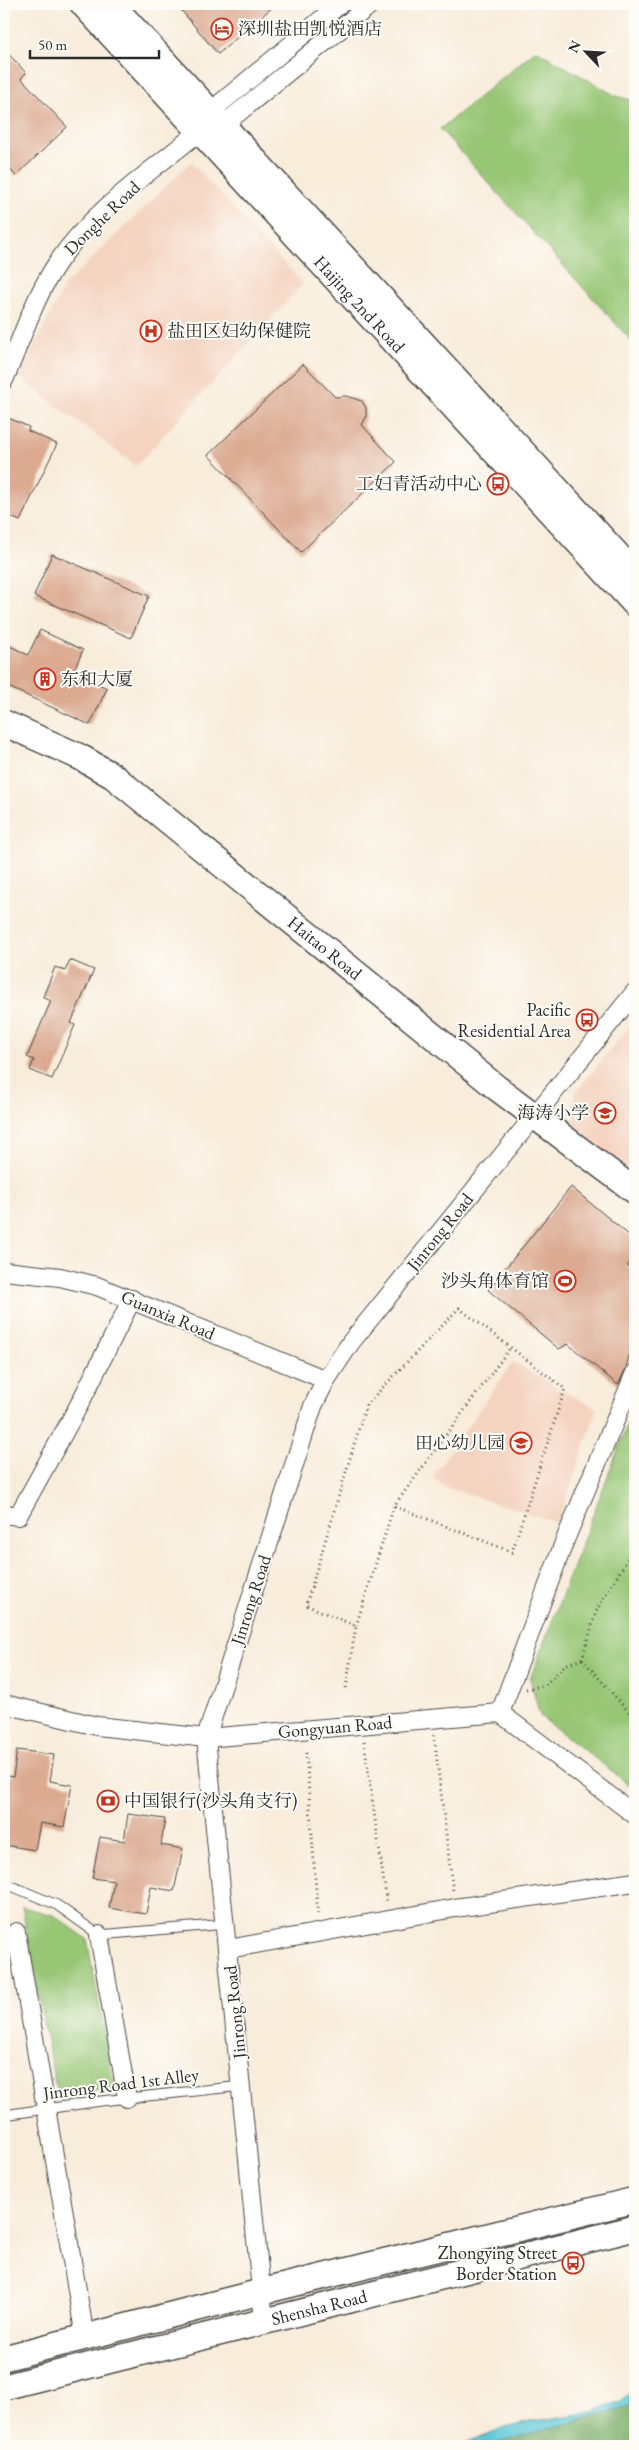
<svg xmlns="http://www.w3.org/2000/svg" width="639" height="2450" font-family="'EB Garamond','Noto Serif SC',serif">
<style>
.built{fill:#f4d3c0}
.green{fill:#97c674;stroke:#617850}
.forest{fill:#79ab66;stroke:#526b48}
.water{fill:#5cc7d6;stroke:#447980}
.building{fill:#dbaa91}
.lines{fill:none;stroke-linecap:round;stroke-linejoin:round}
.lane-casing{stroke:#4a4845;stroke-width:11}
.street-casing{stroke:#4a4845;stroke-width:20}
.secondary-casing{stroke:#4a4845;stroke-width:28}
.path{stroke:#4a4845;stroke-width:3;stroke-dasharray:1 4;stroke-linecap:butt}
.lane{stroke:#fff;stroke-width:9}
.street{stroke:#fff;stroke-width:18}
.secondary{stroke:#fff;stroke-width:25}
.labels{text-anchor:middle;stroke-width:4;stroke-linejoin:round;paint-order:stroke}
.poi-label{font-size:18px;fill:#2b2b2b;stroke:#fdfcf7;text-anchor:end}
.street-label{font-size:18px;fill:#2b2b2b;stroke:#fdfcf7}
</style>
<rect width="100%" height="100%" fill="#fdfcf7"/>
<filter id="ink" filterUnits="userSpaceOnUse"><feTurbulence type="fractalNoise" baseFrequency=".02" numOctaves="2"/><feDisplacementMap in="SourceGraphic" scale="10" xChannelSelector="R" yChannelSelector="G"/><feConvolveMatrix kernelMatrix="1 2 1 2 8 2 1 2 1" color-interpolation-filters="sRGB"/></filter>
<filter id="wash" filterUnits="userSpaceOnUse"><feTurbulence type="fractalNoise" baseFrequency=".0096" numOctaves="4" result="noise"/><feDisplacementMap in="SourceGraphic" scale="20" xChannelSelector="R" yChannelSelector="G"/><feGaussianBlur stdDeviation="1.12" result="paint"/><feColorMatrix in="noise" values="0 0 0 0 0 0 0 0 0 0 0 0 0 0 0 0 0 1.4 0 .05"/><feComposite in="paint" operator="in"/></filter>
<g filter="url(#wash)">
<rect width="100%" height="100%" fill="#f8ecda"/>
<g class="built">
<path d="M191 162 303 284 136 466 19 377 65 285Z"/>
<path d="M635 1020V1176L575 1132 574 1094Z"/>
<path d="M513 1362 597 1409 558 1523 445 1487 432 1477Z"/>
</g>
<g class="green">
<path d="M536 50 616 96 635 101V345L440 129Z"/>
<path d="M633 1410 635 1411V1789L540 1716 530 1679Z"/>
<path d="M22 1907 54 1915 87 1939 115 2089 57 2094Z"/>
</g>
<path class="forest" d="M635 2401V2446H473Z"/>
<path class="water" d="M635 2389V2404L488 2446H458L500 2429 534 2421 592 2412 620 2401Z"/>
<g id="blocks">
<g class="building">
<path d="M176 4H276L218 54Z"/>
<path d="M4 49 26 73 21 78 67 127 16 176 4 163Z"/>
<path d="M303 364 335 397 346 396 362 401 366 408V417L362 425 396 462 301 552 208 455Z"/>
<path d="M4 416 29 427 28 431 57 444 20 521 4 514Z"/>
<path d="M52 554 149 596 131 638 34 596Z"/>
<path d="M40 630 83 650 73 672 107 688 90 725 4 685V643L28 655Z"/>
<path d="M70 960 94 970 71 1023 75 1025 52 1079 30 1070 34 1060 27 1057 51 1001 43 997 55 967 65 971Z"/>
<path d="M571 1187 635 1240V1256L627 1266 635 1272V1329L626 1368 618 1385 568 1344 559 1349 488 1290Z"/>
<path d="M17 1750 54 1755 50 1781 72 1785 64 1827 40 1823 35 1850 4 1845V1775L13 1777Z"/>
<path d="M128 1814 165 1819 161 1845 183 1849 174 1891 151 1887 146 1914 109 1908 114 1881 92 1878 100 1837 124 1841Z"/>
</g>
</g>
</g>
<g filter="url(#ink)">
<use href="#blocks" fill-opacity="0" stroke="#4a4845" stroke-width="1"/>
<g class="lines">
<g class="lane-casing">
<g id="lane">
<path d="M4 1883 57 1905 99 1935 226 1924"/>
<path d="M4 2115 101 2101 242 2086"/>
</g>
</g>
<g class="street-casing">
<g id="street">
<path d="M211 128 222 126 371 4"/>
<path d="M4 380C21 341 34 297 58 262 94 209 152 171 201 130L210 112 340 4"/>
<path d="M4 1271 60 1277 97 1286 326 1380"/>
<path d="M4 1514 18 1516 79 1405 132 1299"/>
<path d="M4 1704 97 1726 206 1738 500 1713 635 1815"/>
<path d="M500 1713 565 1540 635 1373"/>
<path d="M16 1932 85 2337"/>
<path d="M99 1935 127 2098"/>
<path d="M228 1949 455 1908 635 1882"/>
<path d="M264 2320 206 1738 313 1406 326 1380 351 1342 635 992"/>
</g>
</g>
<g class="secondary-casing">
<g id="secondary">
<path id="s1" d="M83 4 635 604"/>
<path d="M111 4 635 574"/>
<path id="s2" d="M4 723 80 757 113 776 497 1088 635 1191"/>
<path d="M4 2358 260 2292 635 2200"/>
<path id="s3" d="M4 2387 635 2228"/>
</g>
</g>
<g class="path">
<path d="M356 1626 394 1506"/>
<path d="M582 1659 597 1609 635 1547"/>
<path d="M582 1659 635 1719"/>
<path d="M346 1688 356 1626 306 1605 366 1405 459 1308 565 1389 512 1552 394 1506 510 1348"/>
<path d="M526 1689 545 1685 565 1665 582 1659"/>
<path d="M434 1735 453 1892"/>
<path d="M364 1741 387 1904"/>
<path d="M306 1753 318 1917"/>
</g>
<use href="#lane" class="lane"/>
<use href="#street" class="street"/>
<use href="#secondary" class="secondary"/>
</g>
</g>
<defs>
<g id="hotel-ring" transform="scale(1.125)"><circle r="9.5" fill="#fdfcf7" stroke="#c8321e" stroke-width="1.5"/><path d="M-6-4.5h1.5V1H6V5H4.5V3h-9V5H-6ZM-4 0a1.8 1.8 0 1 1 3.6 0ZM.5 0V-2.5h3Q6-2.5 6 0Z" fill="#c8321e"/></g>
<g id="hospital-ring" transform="scale(1.125)"><circle r="9.5" fill="#fdfcf7" stroke="#c8321e" stroke-width="1.5"/><path d="M-5-5h3v3.5h4V-5h3V5h-3V1.5h-4V5h-3Z" fill="#c8321e"/></g>
<g id="bus-ring" transform="scale(1.125)"><circle r="9.5" fill="#fdfcf7" stroke="#c8321e" stroke-width="1.5"/><path d="M-5-6H5V4H4V6H2V4H-2V6H-4V4H-5ZM-3.5-4V0h7V-4ZM-3.5 1.2v1.5H-2V1.2ZM2 1.2v1.5H3.5V1.2Z" fill="#c8321e"/></g>
<g id="building-ring" transform="scale(1.125)"><circle r="9.5" fill="#fdfcf7" stroke="#c8321e" stroke-width="1.5"/><path d="M-4-6H4V6H1V3H-1V6H-4ZM-2.5-4.3h1.7v1.8h-1.7ZM.8-4.3h1.7v1.8H.8ZM-2.5-1h1.7V.8h-1.7ZM.8-1h1.7V.8H.8Z" fill="#c8321e"/></g>
<g id="school-ring" transform="scale(1.125)"><circle r="9.5" fill="#fdfcf7" stroke="#c8321e" stroke-width="1.5"/><path d="M0-5L7-2L0 1L-7-2ZM-4 1L0 2.5L4 1V4Q0 6-4 4Z" fill="#c8321e"/></g>
<g id="stadium-ring" transform="scale(1.125)"><circle r="9.5" fill="#fdfcf7" stroke="#c8321e" stroke-width="1.5"/><path d="M0-5a6.5 5 0 1 0 0 10a6.5 5 0 1 0 0-10ZM-3.5-1.8h7v3.6h-7Z" fill="#c8321e"/></g>
<g id="bank-ring" transform="scale(1.125)"><circle r="9.5" fill="#fdfcf7" stroke="#c8321e" stroke-width="1.5"/><path d="M-6-4H6V4H-6ZM0-2.3a2.3 2.3 0 1 0 0 4.6a2.3 2.3 0 1 0 0-4.6Z" fill="#c8321e"/></g>
</defs>
<g fill-rule="evenodd">
<use href="#hotel-ring" x="222" y="29"/>
<use href="#hospital-ring" x="151" y="331"/>
<use href="#bus-ring" x="498" y="484"/>
<use href="#building-ring" x="45" y="679"/>
<use href="#bus-ring" x="587" y="1020"/>
<use href="#school-ring" x="605" y="1113"/>
<use href="#stadium-ring" x="565" y="1281"/>
<use href="#school-ring" x="521" y="1443"/>
<use href="#bank-ring" x="108" y="1801"/>
<use href="#bus-ring" x="573" y="2263"/>
</g>
<g class="labels">
<g class="poi-label">
<text x="238" y="35" text-anchor="start">深圳盐田凯悦酒店</text>
<text x="167" y="337" text-anchor="start">盐田区妇幼保健院</text>
<text x="482" y="490">工妇青活动中心</text>
<text x="61" y="685" text-anchor="start">东和大厦</text>
<text x="571" y="1016">Pacific<tspan x="571" dy="21">Residential Area</tspan></text>
<text x="589" y="1119">海涛小学</text>
<text x="549" y="1287">沙头角体育馆</text>
<text x="505" y="1449">田心幼儿园</text>
<text x="124" y="1807" text-anchor="start">中国银行(沙头角支行)</text>
<text x="557" y="2259">Zhongying Street<tspan x="557" dy="21">Border Station</tspan></text>
</g>
<g class="street-label">
<text transform="translate(102 218) rotate(-44)" y="6">Donghe Road</text>
<text dy="6" stroke="none"><textPath href="#s1" startOffset="408">Haijing 2nd Road</textPath></text>
<text dy="6" stroke="none"><textPath href="#s2" startOffset="394">Haitao Road</textPath></text>
<text transform="translate(440 1232) rotate(-51)" y="6">Jinrong Road</text>
<text transform="translate(168 1315) rotate(23)" y="6">Guanxia Road</text>
<text transform="translate(251 1600) rotate(-72)" y="6">Jinrong Road</text>
<text transform="translate(335 1727) rotate(-5)" y="6">Gongyuan Road</text>
<text transform="translate(235 2012) rotate(-96)" y="6">Jinrong Road</text>
<text transform="translate(121 2084) rotate(-7)" y="6">Jinrong Road 1st Alley</text>
<text dy="6" stroke="none"><textPath href="#s3" startOffset="325">Shensha Road</textPath></text>
</g>
</g>
<rect width="639" height="2450" fill="none" stroke="#fdfcf7" stroke-width="20"/>
<g transform="translate(586 52) rotate(295)" stroke="#fdfcf7" stroke-width="4" paint-order="stroke">
<path d="M0-4L9 19L0 12L-9 19Z" fill="#2b2b2b"/>
<text y="-8" font-size="14" font-weight="bold" text-anchor="middle" fill="#2b2b2b">N</text>
</g>
<path d="M30 50v8h129v-8" fill="none" stroke="#2b2b2b" stroke-width="2.5"/>
<text x="38" y="50" font-size="15" fill="#2b2b2b" stroke="#fdfcf7" stroke-width="4" paint-order="stroke">50 m</text>
</svg>
